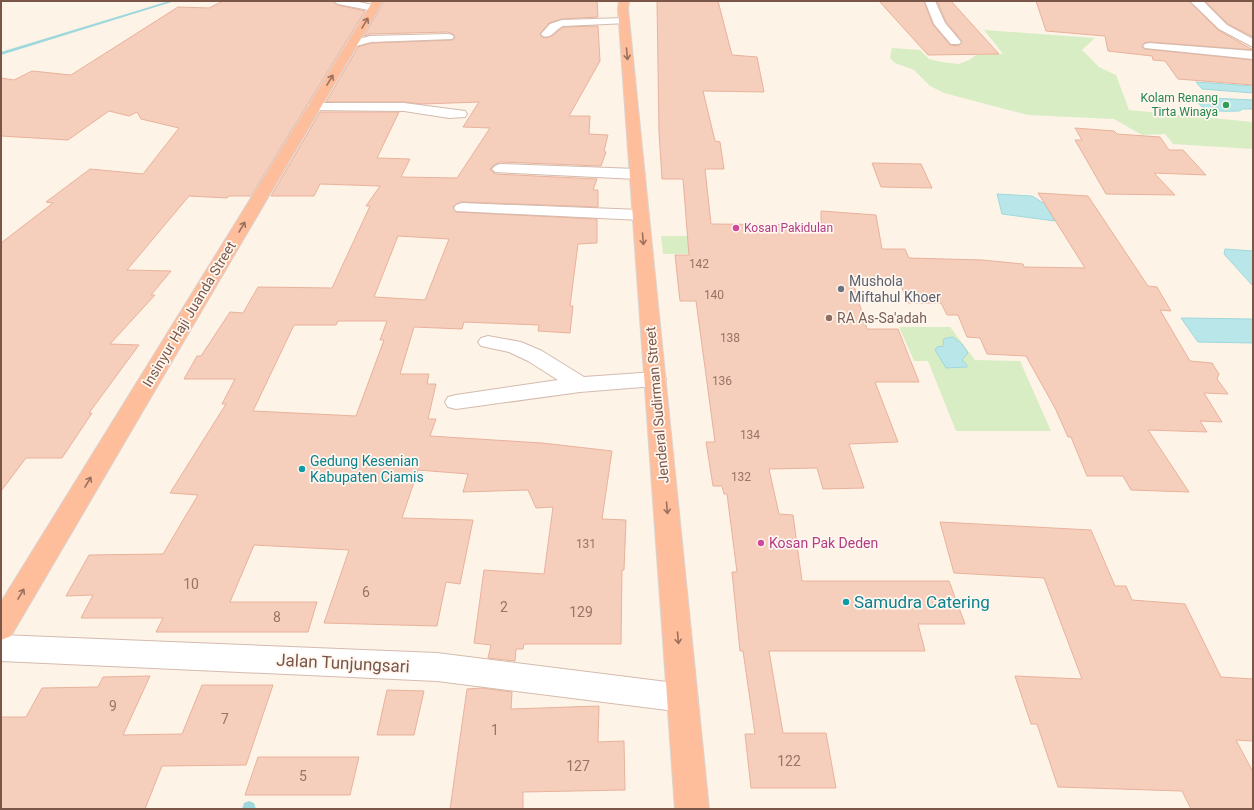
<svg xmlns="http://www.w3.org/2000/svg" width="1254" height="810" font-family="Roboto,sans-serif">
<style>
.green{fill:#d8edc4;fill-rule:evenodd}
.water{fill:#b9e7e9;stroke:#9fd8dc}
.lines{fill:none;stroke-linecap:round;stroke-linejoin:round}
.stream{fill:#9fd8dc;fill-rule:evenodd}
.building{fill:#f5cebc;stroke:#e9b29b;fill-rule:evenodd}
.minor-casing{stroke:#d4bbae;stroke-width:2}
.trunk-casing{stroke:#dcd3d0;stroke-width:2}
.minor{fill:#fff;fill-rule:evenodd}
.trunk{fill:#febe9c;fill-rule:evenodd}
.oneway{stroke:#9b705e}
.leisure-dot{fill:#2e9e5b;stroke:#fff7ef;stroke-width:1.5}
.hotel-dot{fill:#d1479c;stroke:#fff7ef;stroke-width:1.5}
.worship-dot{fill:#6b7280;stroke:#fff7ef;stroke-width:1.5}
.education-dot{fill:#8d6e63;stroke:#fff7ef;stroke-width:1.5}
.culture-dot{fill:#0f9aa8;stroke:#fff7ef;stroke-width:1.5}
.labels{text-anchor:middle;stroke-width:3.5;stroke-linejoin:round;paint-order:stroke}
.far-leisure-label{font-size:12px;fill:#27864d;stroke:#fff7ef;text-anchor:end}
.far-hotel-label{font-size:12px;fill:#b23c85;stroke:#fff7ef;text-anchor:start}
.number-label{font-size:12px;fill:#997466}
.worship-label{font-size:14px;fill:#5b616d;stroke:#fff7ef;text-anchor:start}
.street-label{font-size:14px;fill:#7a5649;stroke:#fff7ef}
.education-label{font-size:14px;fill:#785e54;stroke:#fff7ef;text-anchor:start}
.culture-label{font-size:14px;fill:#0d838f;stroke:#fff7ef;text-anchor:start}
.hotel-label{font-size:14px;fill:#b23c85;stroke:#fff7ef;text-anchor:start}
.near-number-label{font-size:14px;fill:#997466}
.near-culture-label{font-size:17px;fill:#0d838f;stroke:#fff7ef;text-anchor:start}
.near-street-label{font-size:17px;fill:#7a5649;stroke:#fff7ef}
</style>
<rect width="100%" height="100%" fill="#fef3e7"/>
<g class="green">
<path d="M984 30 1095 38 1082 50 1099 67 1116 75 1129 110 1253 122V149L1173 144 1165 134 1142 135 1114 119 1028 115 944 93 930 86 914 70 895 63 890 58 892 48 920 50 929 59 941 62 959 64 969 60 976 55 1003 54Z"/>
<path d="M661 236H780L785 253 663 254Z"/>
<path d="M899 327H950L975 360 1020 361 1051 431H956L928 361H914ZM953 337 962 344 965 356 962 360 965 363 963 368H946L937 347H944Z"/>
</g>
<g class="water">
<path d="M1196 82 1253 86V93L1202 89Z"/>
<path d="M1198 98H1211L1253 100V109H1242L1240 111C1227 111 1203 114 1196 100Z"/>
<path d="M997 194 1032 196 1045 204 1055 221 1002 214Z"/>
<path d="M1225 249 1253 251V286L1224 254Z"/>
<path d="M1181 318 1253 319V343L1198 342Z"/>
<path d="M953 337 962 344 968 353 962 360 967 365V367L946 368 935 350 937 347 944 346 943 340 946 338Z"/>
</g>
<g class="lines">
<g class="stream">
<path d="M169 1H175L1 55V52Z"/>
<path d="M249 801 254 803 256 809H242L244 803Z"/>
</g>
</g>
<g class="building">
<path d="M223 1H332L338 5 365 11 251 196H229L227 198 189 196 127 270 171 271 151 295H155L110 344 139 345 89 413H92L62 458H26L1 491V243L53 203 46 202 90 169 143 174 179 128 141 119 137 112 129 116 109 111 68 140 1 136V78L14 80 32 71 71 75 178 7 209 8Z"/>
<path d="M384 1H597L598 17 562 19 549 23 540 34 542 37 546 38 552 36 563 27 598 26 600 61 569 116H590L589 134 608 135 604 151 606 152 601 166 500 162 494 165 490 169 495 174 597 179 593 190H598V207L462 202 456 204 453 207 456 212 597 219V243L578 244 570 306H573L570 333 538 331 539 325 464 322 462 329 414 327 400 374H429L427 384H436L428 419H436L430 436 542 443 612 451 602 519 626 520 624 570H622L621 644H524L523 649H516L515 661 488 658 491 645 474 643 484 570 544 574 553 507 536 508 528 490 463 492 468 474 418 470 402 518 473 520 460 584 446 582 437 626 324 623 349 550 254 545 230 602H317L308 632H156L163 618H81L93 595 66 596 89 555 163 554 198 495 170 493 226 404H222L235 379H184L197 356H201L230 312 243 313 258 287 332 288 370 206H366L380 186 320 184 314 196H271L320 112H399L377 158 410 159 401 177 457 178 490 128 463 127 479 102 422 104 404 102H326L358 47 371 43 452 40 455 38 453 34 448 32 370 34 364 36ZM398 236 449 239 425 300 374 297ZM338 321H387L380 340H384L356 416 253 411 294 325H336Z"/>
<path d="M657 1H718L732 55 757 57 764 92 703 91 715 141 720 142 724 169H705L711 224 821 225V211L876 215 882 249H905L909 258 982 260 1023 264 1024 267 1085 268 1038 193 1088 196 1148 286 1157 287 1171 311 1160 310 1190 361 1212 363 1219 374 1217 379 1228 394 1204 393 1222 422 1200 421 1207 432 1148 430 1189 492 1131 490 1123 476H1087L1071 437H1068L1055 408 1026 356 987 354 980 338 967 337 958 315H947L941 303H908L899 281 851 276 867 329H898L919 382H875L898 442 849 444 864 488 823 489 817 468 769 469 779 514 793 515 802 581H949L965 624H918L925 651H769L783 733H826L836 788H751L745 734H755L743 651H740L732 572H737L727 494H724L722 486H713L706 442H715L696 301H680L675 255H689L683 179H662L659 132Z"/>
<path d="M879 1H924L933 25 950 45 959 46 962 41 946 22 937 1H951L999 54 928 55Z"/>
<path d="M1036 1H1189L1218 30 1253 50 1149 42 1144 43 1142 47 1145 49 1253 60V85L1178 79 1165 61 1153 60 1152 56 1108 51 1105 36 1046 31Z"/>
<path d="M1205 1H1253V37L1228 24Z"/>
<path d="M1075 128 1114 131 1117 134 1160 137 1169 150H1183L1206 175 1154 173 1175 195 1106 194 1075 140H1082Z"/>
<path d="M872 163 921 164 932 188 881 187Z"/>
<path d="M940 522 1091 530 1115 586H1126L1132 600 1185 604 1221 677 1253 679V741L1236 740 1253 772V809H1191L1182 791 1058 787 1037 724H1031L1015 676 1082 679 1044 578 954 573Z"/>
<path d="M150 676 123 735 182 734 202 685H273L246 765 162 766 145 809H1V717H26L42 688 98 687 103 677Z"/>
<path d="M482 688 512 692 511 709 599 706 598 742 624 741 625 790 523 792V809H450L467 689Z"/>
<path d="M387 690 424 691 414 735H377Z"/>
<path d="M258 757H359L350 795H245Z"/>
</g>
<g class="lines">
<g class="minor-casing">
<g id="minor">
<path d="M333 1H354L378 6 379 8 374 11 338 4Z"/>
<path d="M925 1H935L945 23 961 42 959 44H951L934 24Z"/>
<path d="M1190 1H1203L1227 25 1253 39V47L1219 29Z"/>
<path d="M624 18 628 19 629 21 628 23 563 26C555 29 552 39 543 36L541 34 550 24 562 20Z"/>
<path d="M448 34 452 35 454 37 452 39 371 42 352 47 348 46 346 44 348 42 370 36Z"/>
<path d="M1149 43 1253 51V59L1145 48 1143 46 1145 44Z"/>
<path d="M314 103H404L465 111 467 114 465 117 449 118 404 111 309 110 307 107 309 104Z"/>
<path d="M500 164 637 169 642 171 645 174 642 177 637 179 495 172 492 169 495 166Z"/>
<path d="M462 203 641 210 647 211 649 215 647 219 641 220 456 211 454 208 456 205Z"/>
<path d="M488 336 521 342 542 351 584 377 655 372 663 374 666 379 663 384 655 386 580 392 456 409 448 407 445 402 448 397 456 395 558 380 528 361 509 352 481 346 478 342 481 338Z"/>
<path d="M1 635 437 653 683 684 694 688 698 698 694 708 683 712 437 681 1 661Z"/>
</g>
</g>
<g class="trunk-casing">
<g id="trunk">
<path d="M373 1H383L11 636 1 640V602Z"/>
<path d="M619 1H629L628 9 709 809H675L618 9Z"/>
</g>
</g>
<use href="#minor" class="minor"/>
<use href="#trunk" class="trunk"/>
</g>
<defs><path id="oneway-shaft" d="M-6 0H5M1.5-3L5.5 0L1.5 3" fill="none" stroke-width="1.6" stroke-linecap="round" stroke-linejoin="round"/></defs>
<g class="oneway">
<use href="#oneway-shaft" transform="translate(365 23) rotate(-59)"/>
<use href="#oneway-shaft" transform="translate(627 54) rotate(85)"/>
<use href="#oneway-shaft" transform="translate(330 80) rotate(-59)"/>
<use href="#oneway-shaft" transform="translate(242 227) rotate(-59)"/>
<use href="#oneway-shaft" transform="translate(643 239) rotate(85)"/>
<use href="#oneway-shaft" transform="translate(88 482) rotate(-59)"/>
<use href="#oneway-shaft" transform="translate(667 508) rotate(85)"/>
<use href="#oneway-shaft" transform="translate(21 594) rotate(-59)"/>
<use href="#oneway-shaft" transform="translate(678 638) rotate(85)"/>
</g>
<circle class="leisure-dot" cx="1226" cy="105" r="4"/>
<g class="hotel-dot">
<circle cx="736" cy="228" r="4"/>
<circle cx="761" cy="543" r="4"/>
</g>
<circle class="worship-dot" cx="841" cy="289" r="4"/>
<circle class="education-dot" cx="829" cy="318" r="4"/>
<g class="culture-dot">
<circle cx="302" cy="469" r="4"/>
<circle cx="846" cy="602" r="4"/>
</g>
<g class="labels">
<g class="far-leisure-label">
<text x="1218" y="102">Kolam Renang<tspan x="1218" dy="14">Tirta Winaya</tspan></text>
</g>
<g class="far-hotel-label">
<text x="744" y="232">Kosan Pakidulan</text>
</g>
<g class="number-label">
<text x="699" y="268">142</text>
<text x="714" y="299">140</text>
<text x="730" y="342">138</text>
<text x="722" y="385">136</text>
<text x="750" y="439">134</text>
<text x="741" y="481">132</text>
<text x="586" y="548">131</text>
</g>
<g class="worship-label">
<text x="849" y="286">Mushola<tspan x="849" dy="16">Miftahul Khoer</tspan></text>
</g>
<g class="street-label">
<text transform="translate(189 314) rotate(-59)" y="5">Insinyur Haji Juanda Street</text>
<text transform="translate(657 405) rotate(-95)" y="5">Jenderal Sudirman Street</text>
</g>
<g class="education-label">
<text x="837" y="323">RA As-Sa'adah</text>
</g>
<g class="culture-label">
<text x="310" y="466">Gedung Kesenian<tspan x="310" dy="16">Kabupaten Ciamis</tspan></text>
</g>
<g class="hotel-label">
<text x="769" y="548">Kosan Pak Deden</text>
</g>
<g class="near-number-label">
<text x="191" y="589">10</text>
<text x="366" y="597">6</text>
<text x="504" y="612">2</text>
<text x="581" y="617">129</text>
<text x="277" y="622">8</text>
<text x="113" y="711">9</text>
<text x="225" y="724">7</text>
<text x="495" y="735">1</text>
<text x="789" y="766">122</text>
<text x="578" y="771">127</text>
<text x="303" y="781">5</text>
</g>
<g class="near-culture-label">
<text x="854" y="608">Samudra Catering</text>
</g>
<g class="near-street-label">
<text transform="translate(343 663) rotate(3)" y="6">Jalan Tunjungsari</text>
</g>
</g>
<rect width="1254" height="810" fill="none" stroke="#7a5649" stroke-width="4"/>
</svg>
